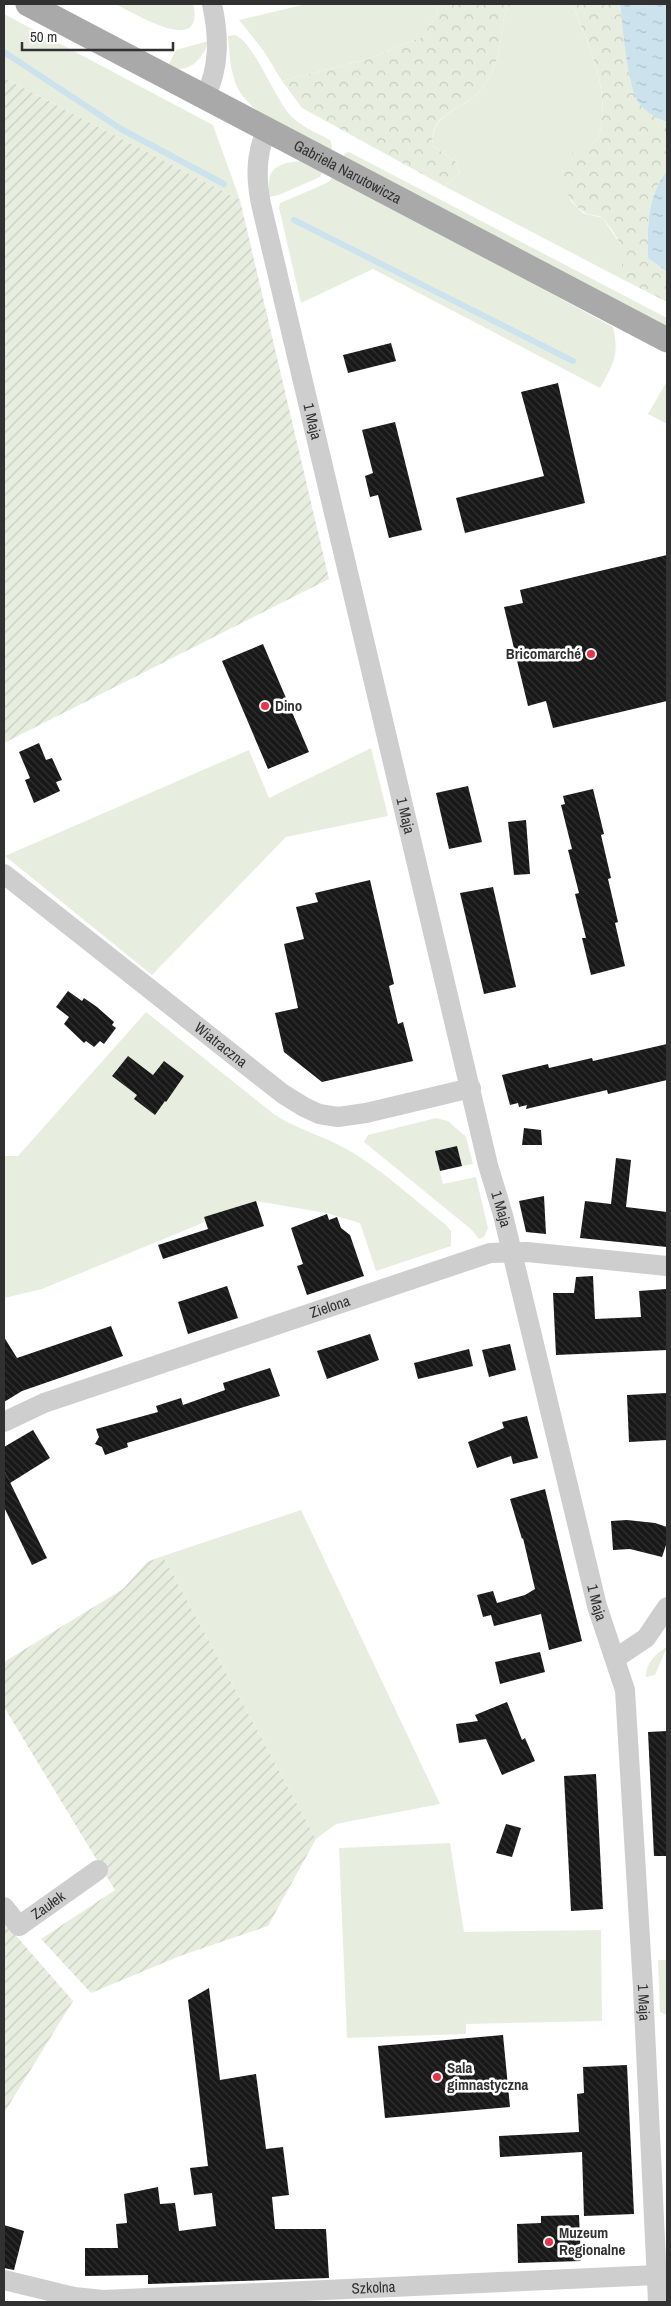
<svg xmlns="http://www.w3.org/2000/svg" width="671" height="2306" font-family="'Archivo Narrow',sans-serif">
<style>
.grass{fill:#e8eedf}
.forest{fill:url(#forest-crowns)}
.garden{fill:url(#garden-furrows)}
.water{fill:url(#water-ripples)}
.lines{fill:none;stroke-linecap:round;stroke-linejoin:round}
.stream{stroke:#cce2ed;stroke-width:6}
.building{fill:url(#building-back-hatch)}
.minor{stroke:#cecece;stroke-width:20}
.major{stroke:#a9a9a9;stroke-width:25}
.poi-dot{fill:#e83348;stroke:#fff;stroke-width:2}
.labels{text-anchor:middle;stroke-width:5;stroke-linejoin:round;paint-order:stroke}
.street-label{font-size:15px;fill:#313131;stroke:#fff}
.poi-label{font-size:15px;font-weight:bold;fill:#313131;stroke:#fff;text-anchor:start}
</style>
<defs>
<pattern id="forest-crowns" width="20" height="18" patternUnits="userSpaceOnUse" patternTransform="scale(1.25)"><rect width="20" height="18" fill="#e8eedf"/><path d="M2 6a3 3 0 1 1 6 0M12 15a3 3 0 1 1 6 0" fill="none" stroke="#c7cdc0"/></pattern>
<pattern id="garden-furrows" width="10" height="10" patternUnits="userSpaceOnUse" patternTransform="scale(1.25)"><rect width="10" height="10" fill="#e8eedf"/><path d="M-1 1l2-2M0 10L10 0M9 11l2-2" fill="none" stroke="#c7cdc0"/></pattern>
<pattern id="water-ripples" width="26" height="14" patternUnits="userSpaceOnUse" patternTransform="scale(1.25)"><rect width="26" height="14" fill="#cce2ed"/><path d="M2 4q2-2 4 0t4 0M15 11q2-2 4 0t4 0" fill="none" stroke="#b0c2cc"/></pattern>
<pattern id="building-back-hatch" width="6" height="6" patternUnits="userSpaceOnUse" patternTransform="scale(1.25)"><rect width="6" height="6" fill="#181818"/><path d="M-1 5l2 2M0 0l6 6M5-1l2 2" fill="none" stroke="#313131"/></pattern>
</defs>
<rect width="100%" height="100%" fill="#fff"/>
<g class="grass">
<path d="M115 4H193C206 58 134 13 115 4Z"/>
<path d="M306 4H438L437 15 422 37 368 59 282 81 263 50 239 20Z"/>
<path d="M512 4H572C589 47 614 95 597 141L572 153 562 171 571 201 583 213 603 218 622 247 624 265 618 277 444 186 460 173 456 162 433 146C429 110 466 112 484 86 490 76 497 62 499 51 503 35 500 15 512 4Z"/>
<path d="M4 14 213 125 240 200 4 78Z"/>
<path d="M235 35C253 41 274 97 290 115 300 126 317 133 330 140L332 146 331 152C301 136 247 116 235 82 230 67 229 51 228 36Z"/>
<path d="M208 41C204 59 187 76 168 66L176 50Z"/>
<path d="M349 152 667 318V329L343 158 345 153Z"/>
<path d="M301 161 323 171 320 177 279 195 269 197C266 170 274 163 301 161Z"/>
<path d="M334 176 613 327C620 354 613 365 600 388L373 269 301 303 279 208 280 203 327 183Z"/>
<path d="M667 381V424L648 414Z"/>
<path d="M371 748 388 816 286 837 152 975 5 856 249 750 269 798Z"/>
<path d="M146 1012 275 1115C302 1132 332 1138 358 1156 389 1176 417 1202 446 1225L451 1231V1246L376 1271 360 1223 326 1213 256 1201 204 1217 205 1222 42 1289 4 1298V1156H18Z"/>
<path d="M436 1118 448 1121 466 1137 473 1164 462 1166 457 1146 435 1151 443 1184 476 1177 488 1228 484 1237 479 1239 472 1230 364 1142 368 1135Z"/>
<path d="M301 1510 440 1804 336 1824 316 1839 163 1556Z"/>
<path d="M667 1647 655 1675 646 1677C645 1664 657 1652 667 1647Z"/>
<path d="M450 1843 464 1932 601 1930 602 2021 466 2024V2034L347 2038 339 1848Z"/>
<path d="M658 1960H667V2015L660 2012Z"/>
</g>
<g class="forest">
<path d="M438 4H512C500 15 503 35 499 51 497 62 490 76 484 86 466 112 428 110 433 146L456 162 460 173 444 186 302 108 282 81 368 59 422 37 437 15Z"/>
<path d="M572 4H620L631 83 660 120 667 122V173H665C646 203 648 224 648 258L667 272V302L618 277C627 258 622 244 610 227 608 225 605 220 603 218 596 214 587 216 581 210 565 197 553 170 572 153 578 148 590 145 597 141 614 95 589 46 572 4Z"/>
</g>
<g class="garden">
<path d="M4 78 240 200 329 579 4 743Z"/>
<path d="M163 1556 316 1839 268 1926 180 1956 91 1993 41 1939 115 1890 4 1707V1662L123 1589 147 1562Z"/>
<path d="M4 1922 73 2001 4 2113Z"/>
</g>
<g class="water">
<path d="M620 4H667V122C658 119 648 113 641 106 627 91 623 26 620 4Z"/>
<path d="M665 173H667V272L648 258C648 224 646 203 665 173Z"/>
</g>
<g class="lines">
<g class="stream">
<path d="M4 52 121 129 224 184"/>
<path d="M294 220 573 361"/>
</g>
</g>
<g class="building">
<path d="M391 343 396 361 348 373 343 355Z"/>
<path d="M558 383 585 503 465 533 456 498 544 476 521 392Z"/>
<path d="M395 422 422 530 389 538 378 495 370 497 365 476 373 473 362 430Z"/>
<path d="M667 555V701L553 728 546 701 528 706 504 607 523 603 520 590Z"/>
<path d="M263 644 309 752 268 769 222 661Z"/>
<path d="M39 743 46 760 52 758 62 780 56 782 60 791 34 803 25 780 30 778 19 752Z"/>
<path d="M468 786 482 842 449 849 436 793Z"/>
<path d="M593 789 604 834 601 835 611 878 608 879 618 922 615 923 625 966 591 975 582 938H586L575 894 579 893 568 850 572 849 561 805 565 804 563 796Z"/>
<path d="M526 820 530 874 514 875 508 822Z"/>
<path d="M370 880 394 984 389 986 398 1024 403 1022 413 1061 322 1082 284 1052 275 1013 298 1008 284 944 304 939 296 907 318 902 315 893Z"/>
<path d="M493 887 516 987 484 994 460 893Z"/>
<path d="M68 991 82 1001 84 998 97 1007 114 1022 112 1025 116 1028 104 1044 100 1041 94 1047 86 1041 84 1043 64 1024 69 1017 56 1007Z"/>
<path d="M667 1044V1080L608 1094 607 1090 526 1109 527 1105 519 1107 518 1103 510 1105 502 1075 548 1064 549 1068 592 1058 593 1061Z"/>
<path d="M128 1056 153 1075 164 1061 184 1076 166 1102 165 1101 155 1115 134 1099 137 1095 112 1076Z"/>
<path d="M524 1128 541 1130 542 1145H522Z"/>
<path d="M457 1146 462 1166 440 1171 435 1151Z"/>
<path d="M616 1158 631 1160 626 1207 667 1212V1247L580 1238 585 1201 611 1204Z"/>
<path d="M544 1196 546 1234 526 1232 519 1201Z"/>
<path d="M256 1201 264 1226 163 1259 158 1245 208 1229 204 1217Z"/>
<path d="M327 1214 329 1220 337 1217 341 1228 350 1235 364 1276 307 1295 297 1266 303 1264 291 1228Z"/>
<path d="M593 1276 595 1319 641 1317 639 1291 666 1289 667 1350 556 1355 553 1293H574L576 1277Z"/>
<path d="M227 1286 238 1318 188 1334 178 1302Z"/>
<path d="M111 1326 123 1356 22 1391 4 1402V1337L17 1358Z"/>
<path d="M370 1334 379 1360 327 1379 317 1351Z"/>
<path d="M510 1344 516 1370 489 1377 482 1350Z"/>
<path d="M469 1349 473 1366 418 1379 414 1363Z"/>
<path d="M270 1368 280 1396 127 1443 128 1447 105 1455 102 1447 95 1444 99 1437 96 1429 158 1412 156 1406 181 1398 183 1405 225 1390 223 1383Z"/>
<path d="M667 1393V1440L629 1442 627 1395Z"/>
<path d="M527 1416 538 1458 513 1464 511 1456 477 1468 468 1442 504 1428 502 1422Z"/>
<path d="M33 1430 50 1458 10 1483 4 1470V1447Z"/>
<path d="M4 1470 47 1558 32 1565 4 1507Z"/>
<path d="M545 1489 582 1641 549 1650 541 1614 494 1626 491 1615 483 1617 477 1595 493 1591 497 1603 525 1595 535 1589 523 1538 522 1539 510 1499Z"/>
<path d="M627 1520 655 1523 667 1527V1542L662 1557 630 1549 613 1550 611 1521Z"/>
<path d="M540 1652 545 1672 500 1684 495 1662Z"/>
<path d="M507 1702 522 1740 525 1738 535 1761 502 1775 486 1739 459 1743 456 1724 478 1721 475 1715Z"/>
<path d="M667 1731V1856H654L648 1732Z"/>
<path d="M596 1774 603 1909 571 1911 564 1776Z"/>
<path d="M506 1824 521 1828 512 1857 496 1853Z"/>
<path d="M209 1988 220 2080 256 2074 266 2149 283 2147 289 2195 272 2197 275 2229H326L329 2278 148 2284V2275L85 2276V2248H118L116 2224 127 2223 124 2194 158 2187 160 2204 175 2203 179 2231 216 2226 212 2193 194 2195 190 2168 208 2166 188 2000Z"/>
<path d="M503 2035 510 2107 385 2118 378 2046Z"/>
<path d="M627 2065 634 2214 584 2216 582 2152 500 2157 499 2136 579 2132 577 2094 584 2093 583 2067Z"/>
<path d="M579 2215 581 2261 518 2263 517 2224 541 2223V2216Z"/>
<path d="M4 2225 24 2231 14 2270 4 2268Z"/>
</g>
<g class="lines">
<g class="minor">
<path d="M205 97C220 67 219 36 212 4"/>
<path id="s1" d="M267 130C255 154 256 179 261 204L488 1165 503 1215 597 1606 625 1690 643 1988 658 2302"/>
<path id="s2" d="M4 874 283 1094 304 1107 319 1114 338 1117 366 1113 471 1088"/>
<path id="s3" d="M4 1422 44 1403 490 1253 527 1252 667 1266"/>
<path d="M616 1658 646 1638 667 1607"/>
<path id="s4" d="M4 1907 19 1926 98 1870"/>
<path id="s5" d="M4 2280 74 2297 103 2300 657 2275"/>
</g>
<path class="major" id="s6" d="M28 4 667 340"/>
</g>
<g class="poi-dot">
<circle cx="591" cy="654" r="5"/>
<circle cx="265" cy="706" r="5"/>
<circle cx="437" cy="2077" r="5"/>
<circle cx="549" cy="2242" r="5"/>
</g>
<g class="labels">
<g class="street-label">
<text dy="5" stroke="none"><textPath href="#s6" startOffset="361">Gabriela Narutowicza</textPath></text>
<text dy="5" stroke="none"><textPath href="#s1" startOffset="299">1 Maja</textPath></text>
<text dy="5" stroke="none"><textPath href="#s1" startOffset="704">1 Maja</textPath></text>
<text dy="5" stroke="none"><textPath href="#s2" startOffset="276">Wiatraczna</textPath></text>
<text dy="5" stroke="none"><textPath href="#s1" startOffset="1109">1 Maja</textPath></text>
<text dy="5" stroke="none"><textPath href="#s3" startOffset="346">Zielona</textPath></text>
<text dy="5" stroke="none"><textPath href="#s1" startOffset="1514">1 Maja</textPath></text>
<text dy="5" stroke="none"><textPath href="#s4" startOffset="60">Zaułek</textPath></text>
<text dy="5" stroke="none"><textPath href="#s1" startOffset="1919">1 Maja</textPath></text>
<text dy="5" stroke="none"><textPath href="#s5" startOffset="372">Szkolna</textPath></text>
</g>
<g class="poi-label">
<text x="581" y="659" text-anchor="end">Bricomarché</text>
<text x="275" y="711">Dino</text>
<text x="447" y="2073">Sala<tspan x="447" dy="17">gimnastyczna</tspan></text>
<text x="559" y="2238">Muzeum<tspan x="559" dy="17">Regionalne</tspan></text>
</g>
</g>
<rect width="671" height="2306" fill="none" stroke="#313131" stroke-width="10"/>
<path d="M22 42v8h151v-8" fill="none" stroke="#313131" stroke-width="2.5"/>
<text x="30" y="42" font-size="15" fill="#313131" stroke="#ffffff" stroke-width="4" paint-order="stroke">50 m</text>
</svg>
